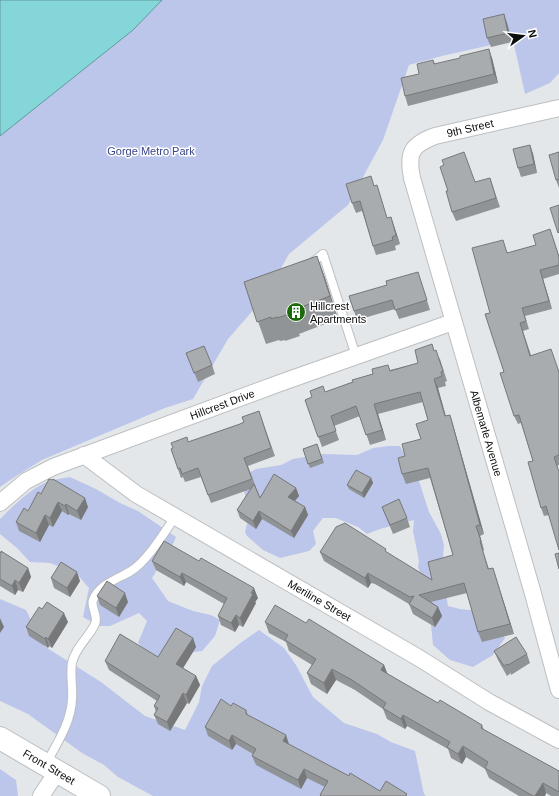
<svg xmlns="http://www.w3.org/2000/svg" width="559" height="796" font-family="Helvetica,sans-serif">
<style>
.green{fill:#bcc6eb}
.water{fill:#85d6d8;stroke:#619a9b}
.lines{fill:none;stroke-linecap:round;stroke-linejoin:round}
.lane-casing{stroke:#bcbfc1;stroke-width:10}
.street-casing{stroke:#bcbfc1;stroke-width:18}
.secondary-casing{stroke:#bcbfc1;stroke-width:24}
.lane{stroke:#fff;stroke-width:8}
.street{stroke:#fff;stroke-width:16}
.secondary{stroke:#fff;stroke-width:22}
.wall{fill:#919496}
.shaded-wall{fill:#76787a}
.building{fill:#a9acae;stroke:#76787a}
.labels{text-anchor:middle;stroke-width:3;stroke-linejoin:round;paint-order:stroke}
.street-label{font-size:11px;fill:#0c0d0e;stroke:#fff}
.park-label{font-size:11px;fill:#394587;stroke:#fff}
.poi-label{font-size:11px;fill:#0c0d0e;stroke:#fff;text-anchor:start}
</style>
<rect width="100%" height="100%" fill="#e4e7e9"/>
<g class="green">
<path d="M0 0H559V73L550 83 525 94 513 40 442 56 409 65 383 140 348 205 289 254 264 298 228 339 193 399 165 408 42 460 13 478 0 487Z"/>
<path d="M389 446H400L419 481 429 512 441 534 444 545 442 569 448 606 460 609 487 612 505 638 493 655 473 667 450 660 433 645 428 595 418 567 419 561 413 531 414 520 380 529 367 534 358 527 336 518H323L313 531 316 544 309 551 280 558 263 550 247 536 245 532 250 513 244 491 246 474 256 469 281 465 293 459 323 454 357 455 373 448Z"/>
<path d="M70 477 96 489 120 503 138 511 176 537 174 542 152 578 168 601 193 611 211 615 220 620 215 636 202 651 187 653 171 658 151 657 138 643 147 621 139 613 110 626H99L83 617 89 588 76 573 50 563 30 562 17 548 0 534V519C13 506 34 485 52 480 58 479 64 478 70 477Z"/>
<path d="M0 599 26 610 44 646 101 682 145 716 185 730 199 702 202 686 212 666 239 644 259 630 284 648 296 665 313 697 344 723 377 734 391 742 415 751 424 794 426 796H153L118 777 104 765 82 753 28 714 0 701Z"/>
<path d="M0 769 16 780 18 796H0Z"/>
</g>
<path class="water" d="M0 0H162L133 30 0 136Z"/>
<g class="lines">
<g class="lane-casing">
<g id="lane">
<path d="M309 265 323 254 356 356"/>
<path d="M46 764C57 743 71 723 72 699 73 688 70 674 72 663 75 648 89 637 95 624 99 615 90 608 93 600 99 584 118 579 131 571 147 561 164 533 175 517"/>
</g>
</g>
<g class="street-casing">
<g id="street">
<path id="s1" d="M559 108 435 136C411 145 407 153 412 178L532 590 559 690"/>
<path id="s2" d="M84 455 136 494 419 658 489 702 559 740"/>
<path id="s3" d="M0 503 26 481 53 467 280 383 453 322"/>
<path d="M41 796 57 772"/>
</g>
</g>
<g class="secondary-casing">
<g id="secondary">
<path id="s4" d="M0 738 99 796"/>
</g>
</g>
<use href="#lane" class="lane"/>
<use href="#street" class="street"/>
<use href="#secondary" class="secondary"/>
</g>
<g class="wall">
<path d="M507 23 512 42 491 47 487 38Z"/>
<path d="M492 58 498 83 408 106 405 96 419 74 433 60 435 64Z"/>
<path d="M530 145 533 154 537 173 521 177 518 168Z"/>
<path d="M559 152V188L556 180Z"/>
<path d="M490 178 500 207 456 221 452 212 475 182Z"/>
<path d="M377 185 387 218 391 217 400 244 395 246 396 250 376 255 373 246 362 211 356 213 352 203 374 186Z"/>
<path d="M553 238 559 256V274L543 279 552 309 525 316 529 329 523 331 531 355 559 371V465H558L549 515 544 516 541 508 533 461 521 423 518 424 514 416 490 313 503 240 507 253 536 245Z"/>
<path d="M317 256 325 278 338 319 299 334 300 336 285 341V340L280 341 279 340 266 344 244 282Z"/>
<path d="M421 281 430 310 399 319 395 309 357 320 354 311Z"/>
<path d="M434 351 440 359 447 381 445 382 446 386 438 388 446 416 450 415 453 425 484 534 480 536 484 550 483 551 489 569 493 568 514 634 482 642 478 632 467 593 431 602 438 607 442 616 435 627 413 614 409 604 375 584 371 583 368 588 324 561 320 552 387 553 432 580 453 555 430 478 406 484 402 474 405 456 421 439 428 420 423 402 378 414 386 440 370 445 360 416 334 426 339 440 322 447 305 400 373 374 390 370 418 363Z"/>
<path d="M186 353 212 365 215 374 198 382Z"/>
<path d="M259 411 275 456 248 466 260 498 296 488 299 496 295 501 305 507 308 515 294 538 262 519 256 529 240 518 237 510 251 489 211 503 201 477 185 482 183 477 181 478 171 449 188 442 240 424 244 422Z"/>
<path d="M317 444 324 463 310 468 303 449Z"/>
<path d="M371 478 373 483 364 498 349 489 347 485Z"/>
<path d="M41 494 88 507 81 520 69 514 68 515 62 511 53 527 49 525 40 542 19 531 16 522 28 511Z"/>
<path d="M382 507 407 518 410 527 393 534Z"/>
<path d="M0 552 28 568 31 577 23 592 18 590 15 595 0 586Z"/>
<path d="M152 561 258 598 255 602 256 603 243 627 239 625 235 632 221 625 218 616 224 604 186 582 184 586 156 570Z"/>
<path d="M51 578 80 581 70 597 54 588Z"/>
<path d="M97 596 128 602 119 617 100 605Z"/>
<path d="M68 622 52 648 49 646 48 648 29 636 26 627Z"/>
<path d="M265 622 384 665 387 674 438 703 482 725 484 730 559 771V796H551L546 793 545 796H519L489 778 485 769 466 757 462 764 451 758 448 749 407 726 405 729 387 719 383 709 355 690 336 680 327 694 311 684 307 673 312 665 289 651 286 642 269 633Z"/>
<path d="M193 638 196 647 183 668 196 676 200 685 189 704 187 703 170 731 158 724 154 715 156 712 154 706 157 701 109 670 105 661 158 657Z"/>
<path d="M494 651 527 654 530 663 511 675V673L507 676 498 660Z"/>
<path d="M246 710 248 715 289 745 349 776 380 791 407 794V796H320V795L325 787 307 778 301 789 256 765 252 756 253 754 236 744 232 750 208 736 205 727Z"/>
</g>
<g class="shaded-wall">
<path d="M504 14 507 23 512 42 508 33Z"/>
<path d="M489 49 492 58 498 83 494 74Z"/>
<path d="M530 145 533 154 537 173 534 164Z"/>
<path d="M391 217 400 244 396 235Z"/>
<path d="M317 256 325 278 338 319 330 296Z"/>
<path d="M540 270 543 279 552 309 549 301Z"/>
<path d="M434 379 438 388 448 426 445 416Z"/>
<path d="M374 404 378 414 386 440 382 430Z"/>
<path d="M450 415 453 425 484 534 480 525Z"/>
<path d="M371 478 373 483 364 498 362 493Z"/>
<path d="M296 488 299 496 291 505 288 497Z"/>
<path d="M85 498 88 507 81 520 77 511Z"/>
<path d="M58 502 62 511 53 527 50 518Z"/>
<path d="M66 504 69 514 68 515 65 506Z"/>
<path d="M305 507 308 515 294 538 291 531Z"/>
<path d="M259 511 262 519 256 529 253 521Z"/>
<path d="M45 515 49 525 40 542 36 533Z"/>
<path d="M476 526 480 536 484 550Z"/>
<path d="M28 568 31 577 23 592 19 583Z"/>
<path d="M493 568 496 578 514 634 510 624Z"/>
<path d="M77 572 80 581 70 597 67 588Z"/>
<path d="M182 573 186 582 184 586 180 577Z"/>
<path d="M368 573 371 583 368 588 365 578Z"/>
<path d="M15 580 18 590 15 595 12 586Z"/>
<path d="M254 588 258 598 255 602 256 603 243 627 240 618Z"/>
<path d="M125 593 128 602 119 617 116 608Z"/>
<path d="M438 607 442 616 435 627 432 618Z"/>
<path d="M64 613 68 622 52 648 48 639Z"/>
<path d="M236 615 239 625 235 632 231 623Z"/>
<path d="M0 618 4 627 0 633Z"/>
<path d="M46 637 49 646 48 648 45 639Z"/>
<path d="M193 638 196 647 180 673 176 664Z"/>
<path d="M384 665 388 675 381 670Z"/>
<path d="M332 669 336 680 327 694 324 683Z"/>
<path d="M196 676 200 685 189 704 186 695Z"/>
<path d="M183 693 187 703 170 731 167 722Z"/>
<path d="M403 715 407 726 405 729 401 719Z"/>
<path d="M232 735 236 744 232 750 229 741Z"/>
<path d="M286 735 289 744 283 741Z"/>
<path d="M463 746 466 757 462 764 458 754Z"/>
<path d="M304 769 307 778 301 789 298 780Z"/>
<path d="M543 783 546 793 545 796H535Z"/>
</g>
<g class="building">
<path d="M504 14 508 33 487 38 483 19Z"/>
<path d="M489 49 494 74 405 96 401 78 419 74 417 64 433 60 434 64 460 58V56Z"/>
<path d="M530 145 534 164 518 168 513 149Z"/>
<path d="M464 152 475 182 490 178 496 198 452 212 446 191H448L440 167 444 165 442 160Z"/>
<path d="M559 152V179L556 180 549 155Z"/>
<path d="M371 176 374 186 377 185 387 218 391 217 396 235 392 237 393 240 373 246 360 201 352 203 346 184Z"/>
<path d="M559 205V232L558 233 550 208Z"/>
<path d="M550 229 559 257V265L540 270 549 301 522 308 526 321 520 323 530 356 551 349 559 372V455L554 457 559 472V550L546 506 541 508 528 462 533 461 519 415 514 416 500 373 504 372 485 314 490 313 472 248 503 240 507 253 536 245 533 235Z"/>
<path d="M317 256 330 296 291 311 292 313 277 318V317L271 319V317L257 322 244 282Z"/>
<path d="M418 272 427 300 395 310 392 300 354 311 349 296 387 285 386 281Z"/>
<path d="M432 344 434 351 436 350 443 371 441 372 442 376 434 379 445 416 450 415 480 525 476 526 481 541H480L488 569 493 568 510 624 478 632 464 583 419 595 438 607 432 618 409 604 414 596 410 597 371 575 368 573 365 578 320 552 336 527 345 523 386 549 385 551 432 580 428 562 453 555 428 468 402 474 398 458 405 456 402 444 421 439 416 424 428 420 420 392 374 404 382 430 366 435 356 406 331 416 336 431 318 437 305 400 312 397 310 391 323 386 325 392 353 382 352 380 373 374 372 369 388 365 390 371 418 363 415 350Z"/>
<path d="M204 346 212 365 194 373 186 353Z"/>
<path d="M259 411 271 448 244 458 252 479 208 495 198 468 182 474 180 468 178 469 171 449 173 448 171 443 187 437 188 442 240 424 244 422 242 417Z"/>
<path d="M317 444 322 459 308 464 303 449Z"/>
<path d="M356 470 371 478 362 493 347 485Z"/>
<path d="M274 474 296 488 288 497 305 507 291 531 259 511 253 521 237 510 254 484 260 498Z"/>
<path d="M49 479 52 480 53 479 85 498 77 511 66 504 65 506 58 502 50 518 45 515 36 533 16 522 24 508 28 511 38 492 41 494Z"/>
<path d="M399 499 407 518 390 525 382 507Z"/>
<path d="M164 541 199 561 201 558 254 588 251 593 253 594 240 618 236 615 231 623 218 616 227 598 182 573 180 577 152 561Z"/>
<path d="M1 551 28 568 19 583 15 580 12 586 0 579V552L1 553Z"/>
<path d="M559 553V569L555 554Z"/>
<path d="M61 562 77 572 67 588 51 578Z"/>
<path d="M107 581 125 593 116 608 97 596Z"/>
<path d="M47 602 64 613 48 639 46 637 45 639 26 627 39 607 42 609Z"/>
<path d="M275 605 306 623 309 619 384 665 381 670 438 703 440 700 482 725 481 728 559 771V792L543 783 535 796H533L485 768 488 762 463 746 458 754 447 747 450 742 403 715 401 719 383 708 386 703 352 680 332 669 324 683 307 673 316 659 285 640 288 635 265 622Z"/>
<path d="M176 628 193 638 176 664 196 676 186 695 183 693 167 722 154 715 158 708 154 706 160 696 105 661 120 634 158 657Z"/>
<path d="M516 637 527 654 508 665 507 664 504 666 494 651Z"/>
<path d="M221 699 231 706 233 703 246 710V714L286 735 283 741 349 776 350 773 380 791 386 781 407 794 405 796H321L320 795 328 781 304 769 298 780 252 756 256 749 232 735 229 741 205 727Z"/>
</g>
<defs>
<g id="building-disc" transform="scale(1)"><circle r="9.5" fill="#1a6a0c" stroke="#fff"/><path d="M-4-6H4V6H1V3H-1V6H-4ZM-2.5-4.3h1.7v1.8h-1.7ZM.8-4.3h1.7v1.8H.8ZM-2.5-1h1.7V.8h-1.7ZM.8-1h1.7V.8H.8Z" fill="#fff"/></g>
</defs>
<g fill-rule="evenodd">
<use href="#building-disc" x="296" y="312"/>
</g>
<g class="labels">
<g class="street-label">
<text transform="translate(470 128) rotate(-13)" y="4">9th Street</text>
<text dy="4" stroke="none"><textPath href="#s3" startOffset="245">Hillcrest Drive</textPath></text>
<text dy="4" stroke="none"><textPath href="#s1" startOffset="448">Albemarle Avenue</textPath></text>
<text dy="4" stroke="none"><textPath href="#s2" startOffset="277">Meriline Street</textPath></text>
<text dy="4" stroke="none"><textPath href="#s4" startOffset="57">Front Street</textPath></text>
</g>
<g class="park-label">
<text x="151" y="155">Gorge Metro Park</text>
</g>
<g class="poi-label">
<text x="310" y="310">Hillcrest<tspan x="310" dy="13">Apartments</tspan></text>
</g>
</g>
<g transform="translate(523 36) rotate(76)" stroke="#ffffff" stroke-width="3" paint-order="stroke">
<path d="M0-3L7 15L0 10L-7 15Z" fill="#0c0d0e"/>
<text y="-6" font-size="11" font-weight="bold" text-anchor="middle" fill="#0c0d0e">N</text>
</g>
</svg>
